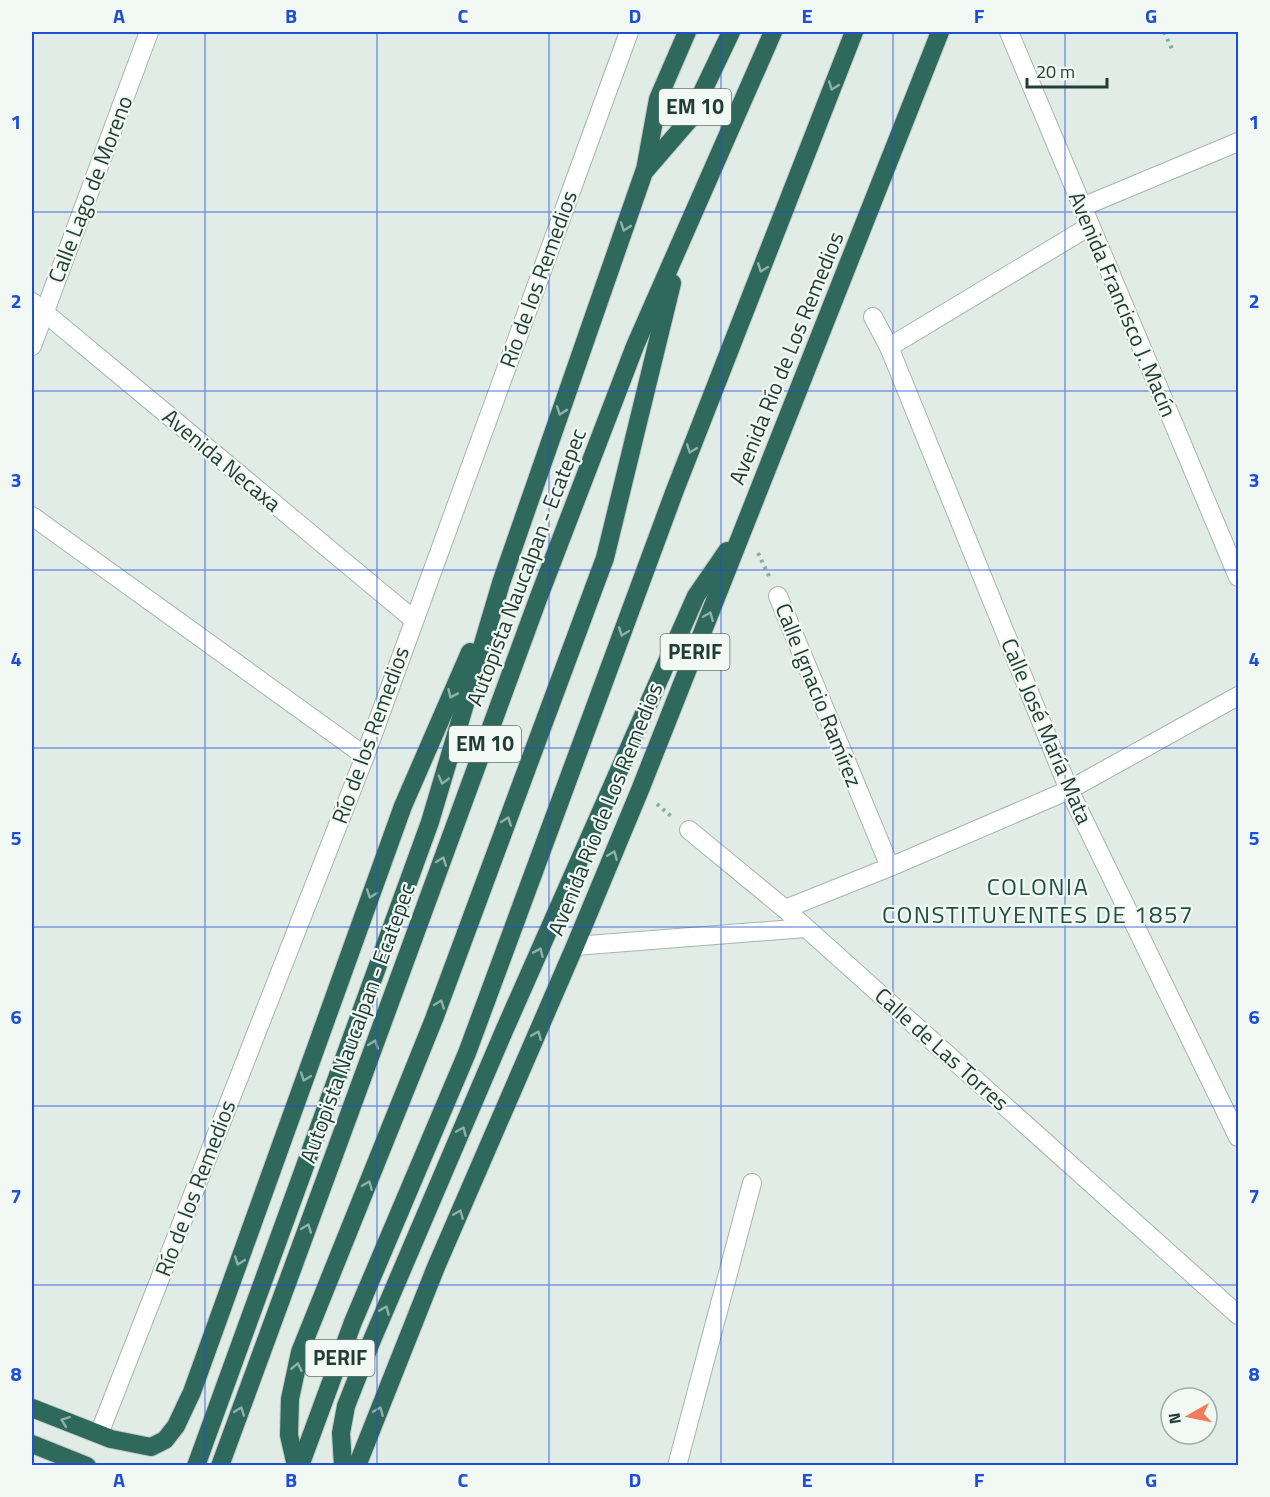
<svg xmlns="http://www.w3.org/2000/svg" width="1270" height="1497" font-family="'Titillium Web',sans-serif">
<style>
.lines{fill:none;stroke-linecap:round;stroke-linejoin:round}
.minor-casing{stroke:#a5b4ae;stroke-width:20}
.highway-casing{stroke:#c1c9c6;stroke-width:20}
.path{stroke:#82b0a1;stroke-width:4;stroke-dasharray:3 4.5;stroke-linecap:butt}
.minor{stroke:#fff;stroke-width:18}
.highway{stroke:#2e695c;stroke-width:18}
.oneway{stroke:#90b1a8}
.grid{fill:none;stroke:#1d4ed8;stroke-width:1.5;stroke-opacity:0.55}
.labels{text-anchor:middle;stroke-width:4.5;stroke-linejoin:round;paint-order:stroke}
.shield{fill:#f2f9f5;stroke:#60756f;stroke-width:1.5}
.shield-label{font-size:21px;font-weight:bold;fill:#223d35}
.street-label{font-size:22px;fill:#223d35;stroke:#f2f9f5}
.neighbourhood-label{font-size:24px;letter-spacing:1.5px;fill:#1e4f42;stroke:#f2f9f5}
.neatline{fill:none;stroke:#1d4ed8;stroke-width:2}
.grid-label{font-size:20px;text-anchor:middle;font-weight:bold;fill:#1d4ed8}
</style>
<rect width="100%" height="100%" fill="#e2ece7"/>
<g class="lines">
<g class="minor-casing">
<g id="minor">
<path d="M1009 32 1238 577"/>
<path d="M1082 207 1238 142"/>
<path d="M32 302 413 619"/>
<path d="M873 317 889 347 1069 790 1238 1137"/>
<path d="M32 346 149 32"/>
<path d="M889 347 1090 226"/>
<path d="M32 516 365 756"/>
<path d="M778 596 890 867"/>
<path d="M689 830 785 909 1238 1315"/>
<path d="M785 909 890 867 1069 790 1238 696"/>
<path d="M575 946 806 928"/>
<path d="M99 1434 365 756 629 32"/>
<path d="M677 1466 752 1183"/>
</g>
</g>
<g class="highway-casing">
<g id="highway">
<path d="M645 170 658 99 687 32"/>
<path d="M32 1408 111 1439 151 1447 165 1440 176 1426 192 1392 403 806 470 652"/>
<path d="M32 1444 87 1466"/>
<path d="M196 1466 430 822 501 583 644 172 689 120 731 32"/>
<path d="M220 1466 538 599 635 346 773 32"/>
<path d="M296 1466 289 1435 290 1399 300 1352 434 1019 605 558 672 283"/>
<path d="M300 1466 353 1322 467 1053 675 490 854 32"/>
<path d="M343 1466 341 1433 346 1406 372 1340 504 1031 696 596 727 551"/>
<path d="M357 1466 436 1267 575 946 640 790 940 32"/>
</g>
</g>
<g class="path">
<path d="M1164 32 1173 51"/>
<path d="M758 553 769 576"/>
<path d="M657 804 672 817"/>
</g>
<use href="#minor" class="minor"/>
<use href="#highway" class="highway"/>
</g>
<defs><path id="oneway-chevron" d="M-2-3.5L2.5 0L-2 3.5" fill="none" stroke-width="1.6" stroke-linecap="round" stroke-linejoin="round" transform="scale(1.5)"/></defs>
<g class="oneway">
<use href="#oneway-chevron" transform="translate(833 86) rotate(111)"/>
<use href="#oneway-chevron" transform="translate(625 227) rotate(109)"/>
<use href="#oneway-chevron" transform="translate(762 268) rotate(111)"/>
<use href="#oneway-chevron" transform="translate(561 411) rotate(109)"/>
<use href="#oneway-chevron" transform="translate(691 449) rotate(111)"/>
<use href="#oneway-chevron" transform="translate(709 616) rotate(-68)"/>
<use href="#oneway-chevron" transform="translate(623 632) rotate(110)"/>
<use href="#oneway-chevron" transform="translate(452 694) rotate(114)"/>
<use href="#oneway-chevron" transform="translate(443 780) rotate(106)"/>
<use href="#oneway-chevron" transform="translate(507 821) rotate(-70)"/>
<use href="#oneway-chevron" transform="translate(613 855) rotate(-67)"/>
<use href="#oneway-chevron" transform="translate(442 861) rotate(-70)"/>
<use href="#oneway-chevron" transform="translate(371 894) rotate(110)"/>
<use href="#oneway-chevron" transform="translate(539 952) rotate(-66)"/>
<use href="#oneway-chevron" transform="translate(440 1004) rotate(-70)"/>
<use href="#oneway-chevron" transform="translate(537 1035) rotate(-67)"/>
<use href="#oneway-chevron" transform="translate(374 1044) rotate(-70)"/>
<use href="#oneway-chevron" transform="translate(305 1077) rotate(110)"/>
<use href="#oneway-chevron" transform="translate(462 1131) rotate(-67)"/>
<use href="#oneway-chevron" transform="translate(368 1185) rotate(-68)"/>
<use href="#oneway-chevron" transform="translate(459 1214) rotate(-67)"/>
<use href="#oneway-chevron" transform="translate(307 1228) rotate(-70)"/>
<use href="#oneway-chevron" transform="translate(239 1261) rotate(110)"/>
<use href="#oneway-chevron" transform="translate(385 1310) rotate(-67)"/>
<use href="#oneway-chevron" transform="translate(297 1367) rotate(-78)"/>
<use href="#oneway-chevron" transform="translate(240 1411) rotate(-70)"/>
<use href="#oneway-chevron" transform="translate(379 1411) rotate(-68)"/>
<use href="#oneway-chevron" transform="translate(65 1421) rotate(-159)"/>
</g>
<path class="grid" d="M205 32V1466M377 32V1466M549 32V1466M721 32V1466M893 32V1466M1065 32V1466M32 212H1238M32 391H1238M32 570H1238M32 748H1238M32 927H1238M32 1106H1238M32 1285H1238"/>
<g class="labels">
<g class="shield">
<rect x="659" y="89" width="72" height="36" rx="4.5"/>
<rect x="660.5" y="634" width="69" height="36" rx="4.5"/>
<rect x="449" y="726" width="72" height="36" rx="4.5"/>
<rect x="305.5" y="1340" width="69" height="36" rx="4.5"/>
</g>
<g class="shield-label">
<text x="695" y="114">EM 10</text>
<text x="695" y="659">PERIF</text>
<text x="485" y="751">EM 10</text>
<text x="340" y="1365">PERIF</text>
</g>
<g class="street-label">
<text transform="translate(90 189) rotate(-69)" y="8">Calle Lago de Moreno</text>
<text transform="translate(538 279) rotate(-70)" y="8">Río de los Remedios</text>
<text transform="translate(1123 304) rotate(67)" y="8">Avenida Francisco J. Macín</text>
<text transform="translate(786 358) rotate(-68)" y="8">Avenida Río de Los Remedios</text>
<text transform="translate(222 460) rotate(40)" y="8">Avenida Necaxa</text>
<text transform="translate(526 567) rotate(-69)" y="8">Autopista Naucalpan - Ecatepec</text>
<text transform="translate(819 695) rotate(68)" y="8">Calle Ignacio Ramírez</text>
<text transform="translate(1047 731) rotate(67)" y="8">Calle José María Mata</text>
<text transform="translate(370 735) rotate(-70)" y="8">Río de los Remedios</text>
<text transform="translate(605 809) rotate(-68)" y="8">Avenida Río de Los Remedios</text>
<text transform="translate(357 1023) rotate(-70)" y="8">Autopista Naucalpan - Ecatepec</text>
<text transform="translate(942 1049) rotate(42)" y="8">Calle de Las Torres</text>
<text transform="translate(195 1188) rotate(-69)" y="8">Río de los Remedios</text>
</g>
<g class="neighbourhood-label">
<text x="1038" y="895">COLONIA<tspan x="1038" dy="28">CONSTITUYENTES DE 1857</tspan></text>
</g>
</g>
<rect width="1270" height="1497" fill="none" stroke="#f2f9f5" stroke-width="66"/>
<g transform="translate(1189 1416) rotate(261)"><circle r="28" fill="#f2f9f5" stroke="#9faea8" stroke-width="1.5"/>
<path d="M0-4.5L10 22L0 15L-10 22Z" fill="#f27c5a"/>
<text y="-9" font-size="16" font-weight="bold" text-anchor="middle" fill="#223d35">N</text>
</g>
<path d="M1027 78v9h80v-9" fill="none" stroke="#223d35" stroke-width="3"/>
<text x="1036" y="78" font-size="18" fill="#223d35" stroke="#f2f9f5" stroke-width="4.5" paint-order="stroke">20 m</text>
<rect x="33" y="33" width="1204" height="1431" class="neatline"/>
<g class="grid-label">
<text x="119" y="23">A</text>
<text x="291" y="23">B</text>
<text x="463" y="23">C</text>
<text x="635" y="23">D</text>
<text x="807" y="23">E</text>
<text x="979" y="23">F</text>
<text x="1151" y="23">G</text>
<text x="16" y="129">1</text>
<text x="1254" y="129">1</text>
<text x="16" y="308">2</text>
<text x="1254" y="308">2</text>
<text x="16" y="487">3</text>
<text x="1254" y="487">3</text>
<text x="16" y="666">4</text>
<text x="1254" y="666">4</text>
<text x="16" y="845">5</text>
<text x="1254" y="845">5</text>
<text x="16" y="1024">6</text>
<text x="1254" y="1024">6</text>
<text x="16" y="1203">7</text>
<text x="1254" y="1203">7</text>
<text x="16" y="1381">8</text>
<text x="1254" y="1381">8</text>
<text x="119" y="1487">A</text>
<text x="291" y="1487">B</text>
<text x="463" y="1487">C</text>
<text x="635" y="1487">D</text>
<text x="807" y="1487">E</text>
<text x="979" y="1487">F</text>
<text x="1151" y="1487">G</text>
</g>
</svg>
